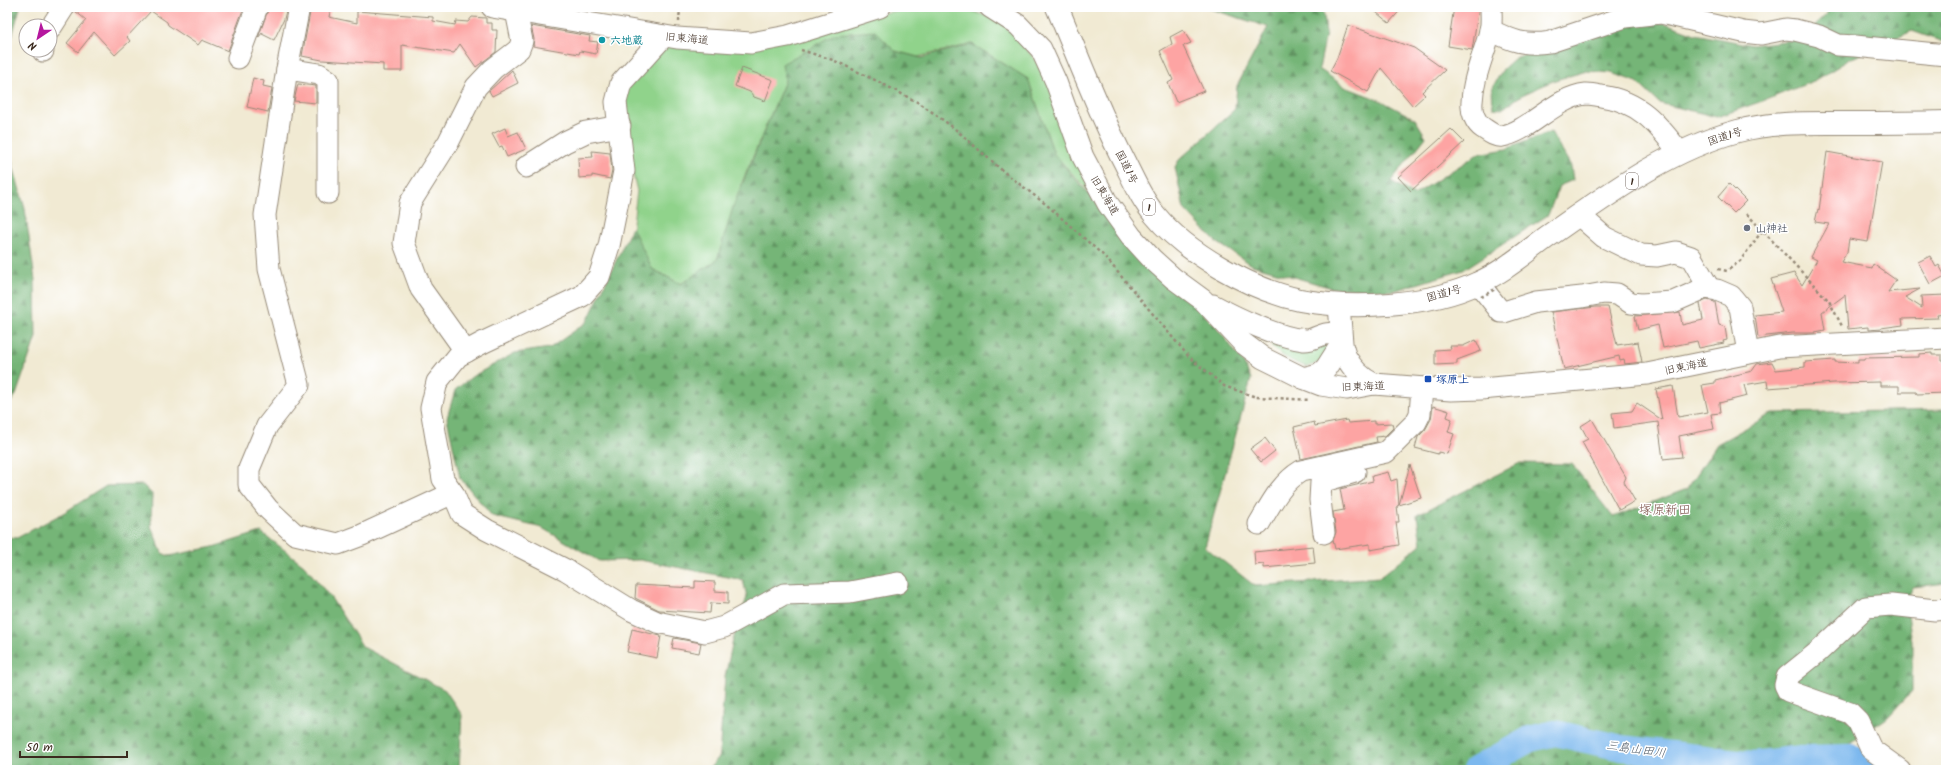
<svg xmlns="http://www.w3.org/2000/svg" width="1953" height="777" font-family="Kalam,'Klee One',sans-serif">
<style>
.grass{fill:#90d38b;stroke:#667e54}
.forest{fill:url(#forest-firs);stroke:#58704a}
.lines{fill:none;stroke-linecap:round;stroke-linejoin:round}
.river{stroke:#7bb8ee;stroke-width:26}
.building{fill:#fda4a3}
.minor-casing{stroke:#968a78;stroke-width:23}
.highway-casing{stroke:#968a78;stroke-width:24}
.path{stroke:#968a78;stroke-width:2.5;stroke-dasharray:3 3;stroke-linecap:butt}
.minor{stroke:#fff;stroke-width:21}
.highway{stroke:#fff;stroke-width:22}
.path-bridge{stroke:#968a78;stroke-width:2.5;stroke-dasharray:3 3;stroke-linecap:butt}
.culture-dot{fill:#0f9aa8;stroke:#fff;stroke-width:1.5}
.worship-dot{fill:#6b7280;stroke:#fff;stroke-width:1.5}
.transit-dot{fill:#1a4fb4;stroke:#fff;stroke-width:1.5}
.labels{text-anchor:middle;stroke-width:3;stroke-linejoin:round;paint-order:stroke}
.shield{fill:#fff;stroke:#766a62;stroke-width:1}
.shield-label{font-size:10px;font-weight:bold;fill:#3b2a1e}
.street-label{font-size:11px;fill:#3b2a1e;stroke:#fff}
.culture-label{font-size:11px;font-weight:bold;fill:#0d838f;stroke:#fff;text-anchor:start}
.worship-label{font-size:11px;font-weight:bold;fill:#5b616d;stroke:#fff;text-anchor:start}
.transit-label{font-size:11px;font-weight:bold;fill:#164399;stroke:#fff;text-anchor:start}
.water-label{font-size:12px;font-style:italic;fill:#515c67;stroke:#fff}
.quarter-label{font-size:13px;fill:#7f554d;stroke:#fff}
</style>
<defs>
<pattern id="forest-firs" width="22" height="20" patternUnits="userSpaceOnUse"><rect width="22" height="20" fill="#74b577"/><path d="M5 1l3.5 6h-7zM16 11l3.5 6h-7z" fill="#609361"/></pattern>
</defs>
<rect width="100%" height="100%" fill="#fff"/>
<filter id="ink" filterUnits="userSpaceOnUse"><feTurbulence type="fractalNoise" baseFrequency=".025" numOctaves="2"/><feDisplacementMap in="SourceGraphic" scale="8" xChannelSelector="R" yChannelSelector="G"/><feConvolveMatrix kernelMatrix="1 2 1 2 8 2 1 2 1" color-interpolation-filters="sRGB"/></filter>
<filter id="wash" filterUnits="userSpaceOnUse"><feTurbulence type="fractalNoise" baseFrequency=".012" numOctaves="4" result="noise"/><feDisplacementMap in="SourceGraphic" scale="16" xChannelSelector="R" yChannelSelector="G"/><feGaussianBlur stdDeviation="0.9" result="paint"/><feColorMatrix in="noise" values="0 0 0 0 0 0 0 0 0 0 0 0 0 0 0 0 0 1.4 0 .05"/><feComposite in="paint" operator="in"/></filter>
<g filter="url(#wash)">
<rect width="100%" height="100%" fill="#f1ead3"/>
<g class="grass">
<path d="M926 7H961L1000 21 1048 73 1111 215 1054 154 1028 79 972 44 918 57 895 51 785 81 741 185 717 260 681 284 652 269 632 232 637 191 616 102 645 67 677 38 772 39 846 18Z"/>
<path d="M1273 343 1292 348 1323 343 1328 347 1324 360 1308 367C1294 363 1280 356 1271 345Z"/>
</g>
<g class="forest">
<path d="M7 7H20L7 55 10 155 25 209 35 280 36 337 16 395 7 407Z"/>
<path d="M1204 7H1323L1326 34 1319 69 1345 87 1382 101 1415 119 1426 137 1391 181 1414 195 1478 154 1506 149 1551 132 1571 166 1573 180 1559 186 1548 215 1463 270 1393 291 1332 288 1252 265 1215 241 1184 209 1175 167 1179 160 1235 109 1237 86 1268 27Z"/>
<path d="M1828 7H1946V43L1912 31 1850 59 1816 80 1768 99 1717 117 1659 103 1637 82 1611 73 1587 71 1555 80 1522 95 1502 109 1493 108 1492 88 1503 69 1515 58 1615 23H1665L1695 34 1752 45 1801 39 1827 14Z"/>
<path d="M875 31 895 51 921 58 972 44 1028 79 1054 154 1139 252 1215 325 1243 362 1251 379 1205 547 1255 586 1380 577 1421 544 1417 515 1520 463 1572 464 1613 517 1687 489 1717 444 1773 413 1946 410V583L1913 587 1906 602 1912 642V691L1887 718 1851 742 1839 770H708L719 757 725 677 733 640 747 597 743 580 640 560 599 561 542 528 492 516 460 478 447 418 455 390 473 376 515 353 550 348 587 322 632 227 652 269 681 284 717 260 734 204 785 81 782 64 835 34Z"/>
<path d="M143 485 152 494 151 526 162 553 169 556 213 547 261 532 304 565 331 598 363 647 445 690 462 715 459 770H7V537L17 538 65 512 106 486Z"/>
</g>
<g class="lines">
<path class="river" d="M1475 770 1530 739 1555 733 1622 748 1753 764 1801 758 1851 757 1868 764 1875 770"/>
</g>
<g id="blocks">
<g class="building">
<path d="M76 7H244L228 51 202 40 198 45 168 25 167 22 151 11 127 37 130 41 115 55 94 32 78 52 67 43 86 20 75 11Z"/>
<path d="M269 7H287L284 19 274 40 262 34 263 32 258 38Z"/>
<path d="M311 7H331L329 17 357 23V11L433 17V21L455 25 456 21 468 22 472 17 486 18V23H492V30H497L496 52 476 67 460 44 454 53 402 45V71H383V64L322 60 302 56Z"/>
<path d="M1370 7H1403L1389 23Z"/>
<path d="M1454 7H1479L1472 50 1448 46Z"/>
<path d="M1348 25 1414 48 1445 70 1422 92 1425 95 1413 106 1381 68 1368 92 1330 71 1337 58Z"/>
<path d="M531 26 590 36 589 41 598 42 596 54 580 51 579 54 533 46 534 39Z"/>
<path d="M1183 30 1191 43 1183 46 1204 91 1176 102 1168 83 1173 80 1160 51 1172 44 1170 37Z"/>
<path d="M742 68 773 80 765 101 754 97 750 92 735 86Z"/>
<path d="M512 70 518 83 492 96 489 91Z"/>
<path d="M253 78 264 81 263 86 272 88 268 112 247 107Z"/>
<path d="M298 84 316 86V103L294 101Z"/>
<path d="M505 128 508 136 518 132 526 149 507 157 502 146 499 147 492 134Z"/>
<path d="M1451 129 1464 142 1411 191 1398 177Z"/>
<path d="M592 151 610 153 612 170 610 179 592 175V177L579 178 578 158 593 157Z"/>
<path d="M1827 152 1882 162 1868 242 1849 239 1847 252 1841 262 1872 268 1873 264 1896 280 1888 292 1920 289 1905 297 1922 308 1921 296 1946 295V314L1937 315 1938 318 1902 319 1903 325 1881 328V329L1868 330V327L1848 329 1845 295 1822 312 1825 330 1815 332V333H1793L1758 337 1755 315 1782 312 1771 279 1794 273 1802 285 1817 260 1811 257 1829 224 1815 222 1818 209 1819 210Z"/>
<path d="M1729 184 1746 201 1734 213 1718 197Z"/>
<path d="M1930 256 1936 267 1939 265 1945 276 1930 284 1918 262Z"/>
<path d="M1707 300 1715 302 1719 325 1725 327 1727 340 1723 341 1724 343 1699 348 1697 341 1663 348 1658 325 1638 330 1635 316 1680 312 1682 325 1703 320 1700 303Z"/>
<path d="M1596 307H1608L1617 345 1638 342 1642 362 1625 364 1624 360 1620 361 1619 356 1564 369 1551 312Z"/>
<path d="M1476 340 1481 351 1457 360V364L1435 365V350L1451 349 1450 346H1463Z"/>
<path d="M1932 353V355H1942V361H1946V393L1917 394 1916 392H1899V386H1880V382L1834 383 1768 388 1767 381 1744 385 1747 396 1719 403 1720 413 1711 414 1714 429 1679 436 1682 457 1663 459 1658 422 1614 428 1612 413 1632 411 1637 403 1662 420 1656 389 1673 386 1678 417 1708 412 1702 385 1715 383V380L1752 371 1757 364 1772 362 1776 370 1805 367V362L1835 360V362L1858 363V359H1864V358L1919 357V354Z"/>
<path d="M1433 406 1449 411 1447 417 1452 419 1448 432 1454 434 1447 454 1438 452V454L1415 448 1418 437 1425 430 1431 419Z"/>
<path d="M1592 419 1626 477 1624 482 1635 501 1619 510 1582 442 1588 439 1581 426Z"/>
<path d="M1347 420 1348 423 1374 421V424L1392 423 1393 428 1385 436 1376 437 1377 442 1301 459 1294 427 1314 422 1315 426Z"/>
<path d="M1265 438 1275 451 1261 462 1250 449Z"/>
<path d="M1410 465 1421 498 1399 505Z"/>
<path d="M1388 472 1391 481 1397 479 1399 505 1397 506 1399 522H1396L1399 545 1370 550V544L1335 549 1333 540 1336 532 1333 512 1344 510 1340 489 1373 481 1372 476Z"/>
<path d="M1313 546 1315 563 1264 568V564L1255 565 1254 552Z"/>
<path d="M695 581 715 582V591L728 592V604L711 603 710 613 659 610 635 598 636 585 695 588Z"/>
<path d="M632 629 661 636 657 658 627 652Z"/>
<path d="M674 638 701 643 699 653 672 648Z"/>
</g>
</g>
</g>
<g filter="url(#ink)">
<use href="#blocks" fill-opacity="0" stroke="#968a78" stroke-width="1"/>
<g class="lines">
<g class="minor-casing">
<g id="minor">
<path d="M492 7 677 38 751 43 788 36 880 7"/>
<path d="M990 7 1018 25 1041 49 1056 82 1083 157 1108 204 1131 236 1152 259 1173 278 1203 300 1243 343 1263 358 1303 378 1321 385 1347 389 1374 384 1451 390 1481 389 1647 374 1779 347 1946 338"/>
<path d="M1491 7C1491 15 1492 24 1490 31 1484 55 1473 77 1472 102 1471 111 1475 123 1483 128 1489 132 1495 137 1502 136 1529 132 1555 97 1586 94 1590 94 1596 95 1601 96 1639 101 1657 123 1679 152"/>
<path d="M50 29 64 7"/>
<path d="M1490 30C1512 41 1525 46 1550 42L1625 17 1661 13 1743 32 1761 34 1786 29 1795 30 1819 36 1838 45 1855 46 1946 55"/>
<path d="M43 51V50"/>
<path d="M238 58 257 7"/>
<path d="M287 69 299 7"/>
<path d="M526 167 565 142 586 132 620 126"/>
<path d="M328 193V80L319 74 287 69 265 215 269 269 299 385 267 426 249 469V485L268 509 295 534 338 544 362 535 453 493 462 514 487 530 566 570 631 610 657 622 705 632 724 627 784 594 850 592 898 583"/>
<path d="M1579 215 1604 237 1641 255 1657 256 1676 252 1691 257 1709 288"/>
<path d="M1478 283 1501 312H1504L1536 302 1582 297 1604 293 1617 294 1631 303 1641 304 1673 302 1705 288 1717 290 1731 296 1740 307 1748 353"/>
<path d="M1213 305C1237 318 1277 337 1304 340 1314 341 1324 331 1333 334 1343 338 1342 349 1346 357 1353 370 1361 378 1374 384"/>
<path d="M466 352 421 289 404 243 410 203 449 141 476 87 493 69 519 49 522 41 516 11"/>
<path d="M1303 378 1319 374 1326 368 1342 343 1339 305"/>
<path d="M453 493 443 479 431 408 437 382 458 356 484 342 582 296 599 277 609 246 624 171 616 102 621 83 664 36"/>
<path d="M1259 524C1271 504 1281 483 1301 471L1386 452 1416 422 1420 414 1422 388"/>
<path d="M1324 533 1320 500 1321 482 1355 472"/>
<path d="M1900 770 1871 749 1858 721 1850 713 1788 691 1785 685 1787 677 1818 652 1866 607 1891 605 1935 610 1946 609"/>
</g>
</g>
<g class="highway-casing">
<path id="highway" d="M1057 7C1079 59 1099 113 1125 163 1134 181 1142 200 1155 215 1186 253 1252 290 1300 300 1352 310 1430 306 1478 283 1503 272 1525 253 1547 237 1606 196 1667 150 1738 131 1771 122 1807 123 1842 123 1876 123 1911 123 1946 122"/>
</g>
<g class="path">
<path d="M679 22 680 7"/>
<path d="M801 50 833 60 879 82 921 104 954 128 1004 172 1048 206 1105 257 1189 357 1224 386 1256 397 1310 400"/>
<path d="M1747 214 1829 301 1843 328"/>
<path d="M1718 269 1727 271 1740 261 1762 231"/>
</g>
<use href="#minor" class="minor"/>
<use href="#highway" class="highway"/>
<path class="path-bridge" d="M1481 297 1497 288"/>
</g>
</g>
<circle class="culture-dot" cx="602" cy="40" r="4"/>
<circle class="worship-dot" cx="1747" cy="228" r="4"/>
<rect class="transit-dot" x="1424" y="375" width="8" height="8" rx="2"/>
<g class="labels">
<g class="shield">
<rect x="1626" y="173" width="12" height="16" rx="3"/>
<rect x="1143" y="199" width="12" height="16" rx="3"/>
</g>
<g class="shield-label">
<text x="1632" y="185">1</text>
<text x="1149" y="211">1</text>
</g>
<g class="street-label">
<text transform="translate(687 38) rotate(5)" y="4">旧東海道</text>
<text transform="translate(1725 136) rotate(-18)" y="4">国道1号</text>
<text transform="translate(1127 167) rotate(63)" y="4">国道1号</text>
<text transform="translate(1105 195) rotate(59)" y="4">旧東海道</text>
<text transform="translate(1444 293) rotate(-16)" y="4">国道1号</text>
<text transform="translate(1686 366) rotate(-12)" y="4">旧東海道</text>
<text transform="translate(1363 386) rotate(-2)" y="4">旧東海道</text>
</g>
<g class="culture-label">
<text x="610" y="44">六地蔵</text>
</g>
<g class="worship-label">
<text x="1755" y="232">山神社</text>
</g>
<g class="transit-label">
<text x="1436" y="383">塚原上</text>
</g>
<g class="water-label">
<text transform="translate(1636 749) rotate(8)" y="4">三島山田川</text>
</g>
<g class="quarter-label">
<text x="1665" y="514">塚原新田</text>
</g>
</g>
<rect width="1953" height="777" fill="none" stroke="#fff" stroke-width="24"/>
<g transform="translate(38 38) rotate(215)"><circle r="19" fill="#ffffff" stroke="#b1aaa5"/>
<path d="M0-3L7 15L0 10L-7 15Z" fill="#b5179e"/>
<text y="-6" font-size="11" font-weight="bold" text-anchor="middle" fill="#3b2a1e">N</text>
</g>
<path d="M20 751v6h107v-6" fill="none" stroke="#3b2a1e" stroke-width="2"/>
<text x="26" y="751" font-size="12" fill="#3b2a1e" stroke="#ffffff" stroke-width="3" paint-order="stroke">50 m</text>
</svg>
